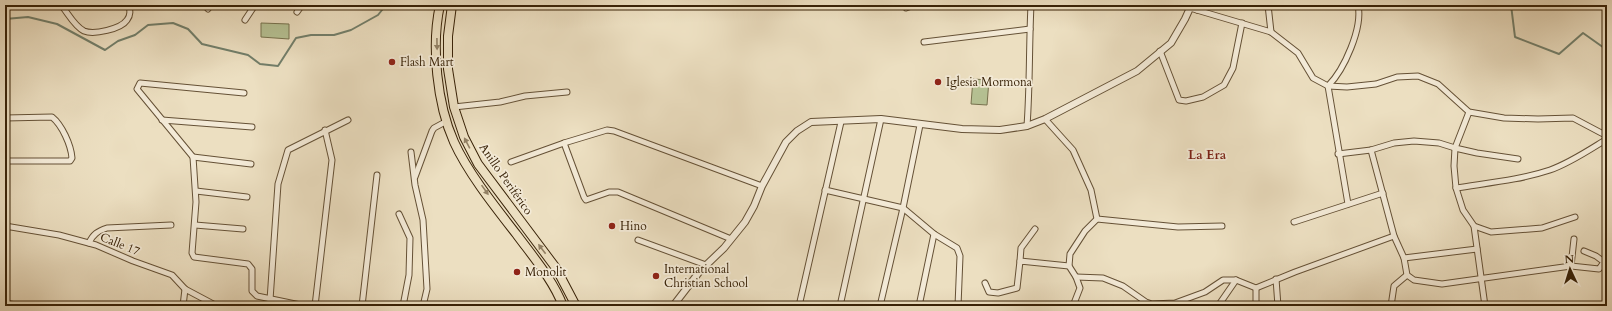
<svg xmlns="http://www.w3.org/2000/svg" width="1612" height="311" font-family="Cardo,serif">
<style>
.green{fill:#b6c294;stroke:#77724e}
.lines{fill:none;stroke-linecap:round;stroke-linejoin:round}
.stream{stroke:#727f6b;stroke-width:2}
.minor-casing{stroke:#655136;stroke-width:7}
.tertiary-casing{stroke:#655136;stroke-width:8}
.trunk-casing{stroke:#382207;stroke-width:10}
.minor{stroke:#f3ead7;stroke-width:5}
.tertiary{stroke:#f3ead7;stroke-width:6}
.trunk{stroke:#ecdfc1;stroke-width:8}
.oneway{fill:#928064}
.poi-dot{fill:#8f2418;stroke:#f3ead7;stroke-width:1.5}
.labels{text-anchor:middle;stroke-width:3.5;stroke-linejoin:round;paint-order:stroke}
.poi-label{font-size:12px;fill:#382207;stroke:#f3ead7;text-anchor:start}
.street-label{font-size:12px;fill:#382207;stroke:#f3ead7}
.neighbourhood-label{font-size:13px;font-weight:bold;fill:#7a1f14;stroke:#f3ead7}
</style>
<rect width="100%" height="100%" fill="#ecdfc1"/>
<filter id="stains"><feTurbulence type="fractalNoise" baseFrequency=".005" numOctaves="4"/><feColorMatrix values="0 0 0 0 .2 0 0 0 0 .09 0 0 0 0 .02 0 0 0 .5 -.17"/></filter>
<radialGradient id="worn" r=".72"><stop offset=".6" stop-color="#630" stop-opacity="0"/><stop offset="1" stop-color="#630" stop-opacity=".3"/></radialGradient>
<g class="green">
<path d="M261 23 289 24V39L261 37Z"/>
<path d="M973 79 989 80 987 105 971 104Z"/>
</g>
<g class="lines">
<g class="stream">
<path d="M1511 5 1515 37 1559 54 1583 33 1607 50"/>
<path d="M5 19 28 17 57 24 105 50 118 41 135 35 148 25 173 23 188 29 202 44 248 55 260 64 278 66 296 38 311 35H334L351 30 378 15 386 5"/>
</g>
<g class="minor-casing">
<g id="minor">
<path d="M61 5C68 13 74 26 84 31 94 35 121 29 127 20 131 15 130 10 129 5"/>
<path d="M904 5 906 8 914 5"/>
<path d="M1268 5 1271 32"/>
<path d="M1190 8 1271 32 1298 53 1313 78 1328 86 1347 87 1376 84 1397 77 1418 76 1438 84 1469 112 1504 118 1538 119 1573 118 1607 136"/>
<path d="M208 9 211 5"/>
<path d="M1197 10 1205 5"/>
<path d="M297 12 302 5"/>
<path d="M245 20 255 5"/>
<path d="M924 42 1030 29"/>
<path d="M1160 51 1179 100 1186 101 1203 97 1224 85 1233 68 1242 23"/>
<path d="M244 93 140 83 137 89 193 157 196 202 192 253 194 257 248 264 252 269V291L257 296 305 306"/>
<path d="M454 107 500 102 525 96 567 92"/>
<path d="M1469 112 1455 148 1454 166 1456 188 1463 210 1474 226 1491 232 1542 228 1575 217"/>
<path d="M5 118 52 117C62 125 71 145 72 158L70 161H5"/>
<path d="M1045 119 1073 150 1091 190 1097 219 1085 231 1070 254 1069 266 1076 277 1080 288 1073 306"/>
<path d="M162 120 252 127"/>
<path d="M1027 126C1030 85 1029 45 1031 5"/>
<path d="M564 143 584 197 586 200 609 192H618L731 239"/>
<path d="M1371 150 1394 236 1404 258 1407 275 1414 280 1442 284 1571 266 1599 269 1604 262 1596 256 1584 251"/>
<path d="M411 152 415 185 423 220 427 289 423 306"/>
<path d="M1338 154 1371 150 1394 143 1414 141 1439 143 1455 148 1477 153 1518 159"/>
<path d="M193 157 251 164"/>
<path d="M511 162 564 143 607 130 614 131 762 186"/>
<path d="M415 177 432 131 434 128 447 121"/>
<path d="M1456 188C1487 183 1520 180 1550 170 1570 163 1589 150 1607 139"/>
<path d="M825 190 903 208 934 234 957 248 960 256 958 306"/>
<path d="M196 191 247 197"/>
<path d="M1348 204 1328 86C1344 70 1363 28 1358 5"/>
<path d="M399 214 410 238 409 275 403 306"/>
<path d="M1097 219 1178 227 1222 226"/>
<path d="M1294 222 1383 193"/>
<path d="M195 225 243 229"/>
<path d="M5 226 59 235 96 245 133 261 172 275 185 289 217 306"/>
<path d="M1474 226 1485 306"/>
<path d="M638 240 706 265"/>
<path d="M89 243C93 234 98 231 107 228L171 225"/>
<path d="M1404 258 1477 249"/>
<path d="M1020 261 1021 248 1035 229"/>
<path d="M1571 266 1574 239"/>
<path d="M1076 277 1103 278 1123 286 1146 302 1152 304 1175 303 1205 292 1223 280H1236L1256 288 1295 272 1394 236"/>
<path d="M1276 279 1278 306"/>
<path d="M985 283 989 292 998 293 1017 288 1020 261 1069 266"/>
<path d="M1256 288V306"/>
<path d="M270 300 278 184 288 150 348 120"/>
<path d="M5 303 21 306"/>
<path d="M183 306 185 289"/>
<path d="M315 306 332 160 325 130"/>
<path d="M362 306 377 175"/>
<path d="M799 306 841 122"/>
<path d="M840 306 881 119"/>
<path d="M880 306 903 208 920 125"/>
<path d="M919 306 934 234"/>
<path d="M1218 306 1236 280"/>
<path d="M1391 306 1394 286 1407 275"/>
</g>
</g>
<g class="tertiary-casing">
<path id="tertiary" d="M673 306 700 271 724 248 745 222 754 206 762 186 786 142 797 131 811 122 881 119 962 129 1000 130 1027 126 1045 119 1137 71 1171 43 1185 19 1190 8 1189 5"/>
</g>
<g class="trunk-casing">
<g id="trunk">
<path d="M440 5C431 46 437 104 454 142 468 173 496 208 517 235 534 258 553 280 563 306"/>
<path d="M452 5 448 36V69L454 107 464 137 478 164 556 268 576 306"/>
</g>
</g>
<use href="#minor" class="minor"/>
<use href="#tertiary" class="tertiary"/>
<use href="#trunk" class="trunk"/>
</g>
<defs><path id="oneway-solid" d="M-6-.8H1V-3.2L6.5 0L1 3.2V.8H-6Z"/></defs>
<g class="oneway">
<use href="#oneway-solid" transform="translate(437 44) rotate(89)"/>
<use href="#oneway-solid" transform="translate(467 143) rotate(-118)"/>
<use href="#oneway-solid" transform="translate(485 190) rotate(55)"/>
<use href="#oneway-solid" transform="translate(542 249) rotate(-127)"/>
</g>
<g class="poi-dot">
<circle cx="392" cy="62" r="4"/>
<circle cx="938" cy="82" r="4"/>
<circle cx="612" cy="226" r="4"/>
<circle cx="517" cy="272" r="4"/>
<circle cx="656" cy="276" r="4"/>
</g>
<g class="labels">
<g class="poi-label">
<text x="400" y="66">Flash Mart</text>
<text x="946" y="86">Iglesia Mormona</text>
<text x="620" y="230">Hino</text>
<text x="664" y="273">International<tspan x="664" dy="14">Christian School</tspan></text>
<text x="525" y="276">Monolit</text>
</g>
<g class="street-label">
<text transform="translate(506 179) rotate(55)" y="4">Anillo Periférico</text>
<text transform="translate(120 244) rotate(22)" y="4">Calle 17</text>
</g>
<g class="neighbourhood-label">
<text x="1207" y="159">La Era</text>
</g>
</g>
<rect width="1612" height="311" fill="none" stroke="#ecdfc1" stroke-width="20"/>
<rect x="6" y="6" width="1600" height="299" fill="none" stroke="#382207" stroke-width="2"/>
<rect x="10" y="10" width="1592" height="291" fill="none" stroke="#382207"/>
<g transform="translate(1570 269) rotate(356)" stroke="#f3ead7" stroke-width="3" paint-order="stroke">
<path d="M0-3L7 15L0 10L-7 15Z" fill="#382207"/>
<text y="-6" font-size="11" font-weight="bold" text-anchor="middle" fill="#382207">N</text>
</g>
<rect width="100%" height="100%" filter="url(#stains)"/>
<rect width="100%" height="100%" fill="url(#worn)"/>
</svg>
